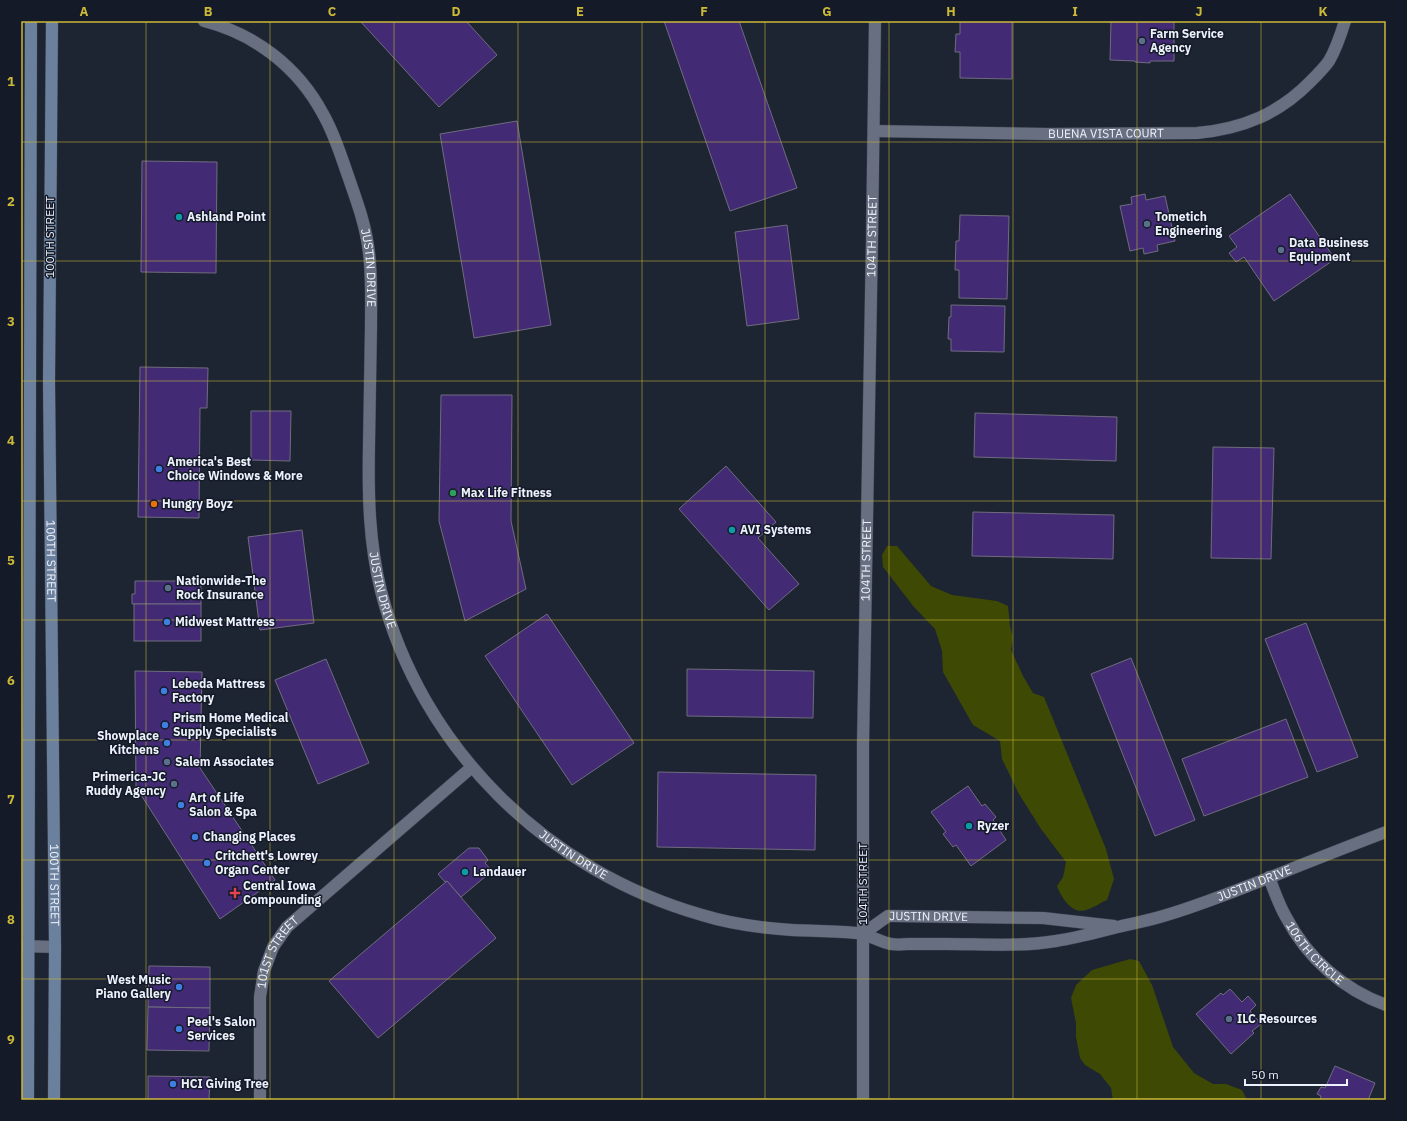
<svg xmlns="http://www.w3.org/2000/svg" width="1407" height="1121" font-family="'IBM Plex Sans',sans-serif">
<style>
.green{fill:#3e4904}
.building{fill:#422b74;stroke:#706c7f}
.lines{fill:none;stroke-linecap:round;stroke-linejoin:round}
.minor-casing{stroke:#3a3f4c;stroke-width:13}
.secondary-casing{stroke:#3a3f4c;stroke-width:13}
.minor{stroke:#676f80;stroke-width:12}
.secondary{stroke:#6b809c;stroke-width:12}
.grid{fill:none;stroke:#ccb938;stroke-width:1;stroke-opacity:0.55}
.service-dot{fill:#5c6f8a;stroke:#141a28;stroke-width:1.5}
.culture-dot{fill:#0f9aa8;stroke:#141a28;stroke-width:1.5}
.shop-dot{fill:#3f7fe0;stroke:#141a28;stroke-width:1.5}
.leisure-dot{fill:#2e9e5b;stroke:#141a28;stroke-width:1.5}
.food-dot{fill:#e8710a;stroke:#141a28;stroke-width:1.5}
.health-dot{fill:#e0444e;stroke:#141a28;stroke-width:1.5}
.labels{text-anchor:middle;stroke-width:3;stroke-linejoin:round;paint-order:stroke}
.poi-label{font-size:12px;font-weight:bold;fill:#ecf1fb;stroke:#141a28;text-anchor:start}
.street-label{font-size:12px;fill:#ecf1fb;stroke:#141a28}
.neatline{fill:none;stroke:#ccb938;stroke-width:1.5}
.grid-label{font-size:13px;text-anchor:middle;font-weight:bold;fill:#ccb938}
</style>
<rect width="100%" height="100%" fill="#1d2432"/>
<g class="green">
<path d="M887 546H897L931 586 952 595 997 601 1008 606 1010 626 1013 637 1011 650 1023 676 1033 693 1044 697 1106 849 1114 879 1107 900C1100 903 1093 908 1086 910 1072 915 1061 897 1057 886L1063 877 1066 862 1041 829 1019 794 1002 759 1000 741 973 725 943 672 942 651 935 629 914 607 883 567 882 555Z"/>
<path d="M1130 959 1139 961 1152 985 1173 1047 1194 1073 1213 1084H1226L1242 1090 1247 1100H1113L1111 1088 1100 1074 1085 1065 1080 1058 1076 1037V1023L1071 998 1076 985 1092 970Z"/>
</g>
<g class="building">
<path d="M360 21H466L497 55 439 107Z"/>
<path d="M664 21H739L797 188 730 211Z"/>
<path d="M960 21H1012V79L960 78V52H955L956 34H960Z"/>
<path d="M1111 21H1174V61H1150V63L1135 62V61L1110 60Z"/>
<path d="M517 121 551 325 474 338 440 134Z"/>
<path d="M142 161 217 162 216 273 141 272Z"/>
<path d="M1145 194 1146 200 1165 196 1175 241 1157 245 1158 251 1144 254 1143 248 1130 251 1120 206 1132 204 1131 197Z"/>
<path d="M1290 194 1335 259 1274 301 1244 257 1236 262 1229 253 1237 247 1229 236Z"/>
<path d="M960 215 1009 216 1007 299 959 298V270H955L956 241H959Z"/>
<path d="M787 225 799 319 747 326 735 232Z"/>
<path d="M951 305 1005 306 1004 352 951 351V339H948L949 317H951Z"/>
<path d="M140 367 208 368 207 408H200L199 518 138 517Z"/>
<path d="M441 395H512L511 521 526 589 465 621 439 521Z"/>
<path d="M251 411H291L290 461 251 460Z"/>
<path d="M975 413 1117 417 1116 461 974 457Z"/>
<path d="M1213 447 1274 448 1271 559 1211 558Z"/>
<path d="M726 466 776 522 758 538 799 584 769 610 679 509Z"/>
<path d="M973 512 1114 515 1113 559 972 556Z"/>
<path d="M302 530 314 623 260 630 248 537Z"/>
<path d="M135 581H201V604H132V594H135Z"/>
<rect x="134" y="604" width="67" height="37"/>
<path d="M547 614 634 743 572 785 485 656Z"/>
<path d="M1306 623 1358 757 1317 772 1265 639Z"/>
<path d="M1131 658 1195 820 1155 836 1091 674Z"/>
<path d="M326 659 369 763 318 784 275 680Z"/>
<path d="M687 669 814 671 813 718 687 716Z"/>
<path d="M135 671 202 672 200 768 275 880 220 919 136 787Z"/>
<path d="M1286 719 1308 777 1204 816 1182 759Z"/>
<path d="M658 772 816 775 815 850 657 847Z"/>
<path d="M968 786 982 806 985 804 996 817 993 820 1006 840 971 866 956 845 953 847 943 834 946 832 931 812Z"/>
<path d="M469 848H479L488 860 485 863 492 871 461 897 447 881 445 882 438 874Z"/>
<path d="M447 881 496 938 378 1038 329 981Z"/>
<path d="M149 966 210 967V1008L148 1007Z"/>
<path d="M1230 989 1242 1002 1248 996 1256 1005 1250 1011 1261 1024 1252 1031 1254 1033 1231 1054 1196 1014 1221 993 1223 995Z"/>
<path d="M148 1007 210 1008 209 1051 147 1050Z"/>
<path d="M1335 1066 1375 1083 1368 1100H1320L1321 1096 1317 1094 1321 1087 1325 1088Z"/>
<path d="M148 1076 210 1077 209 1100H148Z"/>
</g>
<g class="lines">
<g class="minor-casing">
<g id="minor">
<path id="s1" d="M204 21C255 34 298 67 323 114 334 133 340 153 347 173 356 199 366 225 369 253 372 277 371 302 371 326 370 366 370 406 369 445 368 495 369 543 381 591 421 748 547 871 702 915 731 924 762 928 792 930 813 931 835 931 856 933 869 934 879 942 891 944 897 945 903 944 909 944 921 944 934 944 946 944 982 944 1020 947 1056 941 1077 938 1098 932 1118 927 1133 923 1148 921 1163 916 1198 906 1232 892 1266 879 1306 863 1346 847 1386 832"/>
<path id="s2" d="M874 131 1048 134 1197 133C1242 129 1279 114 1311 81 1317 75 1324 68 1329 61 1336 49 1341 34 1345 21"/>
<path id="s3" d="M1269 877C1274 891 1279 905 1286 917 1307 958 1344 990 1386 1005"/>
<path id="s4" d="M864 933 888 916H892L1043 918 1114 926"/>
<path d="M21 946 55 947"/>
<path id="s5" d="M260 1100V997L264 971 273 947 287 927 472 767"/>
<path id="s6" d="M863 1100V745L872 239 875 21"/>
</g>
</g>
<g class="secondary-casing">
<g id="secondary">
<path id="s7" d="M52 21 49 382 55 947 54 1100"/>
<path d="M28 1100 31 21"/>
</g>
</g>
<use href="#minor" class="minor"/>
<use href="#secondary" class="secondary"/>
</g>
<path class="grid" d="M146 21V1100M270 21V1100M394 21V1100M518 21V1100M642 21V1100M765 21V1100M889 21V1100M1013 21V1100M1137 21V1100M1261 21V1100M21 142H1386M21 261H1386M21 381H1386M21 501H1386M21 620H1386M21 740H1386M21 860H1386M21 979H1386"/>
<g class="service-dot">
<circle cx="1142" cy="41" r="4"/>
<circle cx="1147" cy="224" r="4"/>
<circle cx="1281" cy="250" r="4"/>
<circle cx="168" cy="588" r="4"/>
<circle cx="167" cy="762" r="4"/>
<circle cx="174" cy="784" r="4"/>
<circle cx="1229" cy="1019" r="4"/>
</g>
<g class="culture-dot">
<circle cx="179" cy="217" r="4"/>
<circle cx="732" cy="530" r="4"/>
<circle cx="969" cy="826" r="4"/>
<circle cx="465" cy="872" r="4"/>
</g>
<g class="shop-dot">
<circle cx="159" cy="469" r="4"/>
<circle cx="167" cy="622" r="4"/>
<circle cx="164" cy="691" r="4"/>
<circle cx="165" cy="725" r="4"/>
<circle cx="167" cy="743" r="4"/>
<circle cx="181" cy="805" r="4"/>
<circle cx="195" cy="837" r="4"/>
<circle cx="207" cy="863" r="4"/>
<circle cx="179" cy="987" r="4"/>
<circle cx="179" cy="1029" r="4"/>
<circle cx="173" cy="1084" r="4"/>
</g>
<circle class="leisure-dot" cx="453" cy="493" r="4"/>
<circle class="food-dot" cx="154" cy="504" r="4"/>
<path class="health-dot" d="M233 887h4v4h4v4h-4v4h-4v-4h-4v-4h4z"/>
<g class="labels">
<g class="poi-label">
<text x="1150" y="38">Farm Service<tspan x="1150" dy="14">Agency</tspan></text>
<text x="187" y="221">Ashland Point</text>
<text x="1155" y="221">Tometich<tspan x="1155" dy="14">Engineering</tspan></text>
<text x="1289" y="247">Data Business<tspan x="1289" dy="14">Equipment</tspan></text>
<text x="167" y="466">America's Best<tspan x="167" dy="14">Choice Windows &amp; More</tspan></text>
<text x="461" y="497">Max Life Fitness</text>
<text x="162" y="508">Hungry Boyz</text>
<text x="740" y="534">AVI Systems</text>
<text x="176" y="585">Nationwide-The<tspan x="176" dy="14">Rock Insurance</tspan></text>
<text x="175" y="626">Midwest Mattress</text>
<text x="172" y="688">Lebeda Mattress<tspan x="172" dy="14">Factory</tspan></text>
<text x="173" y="722">Prism Home Medical<tspan x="173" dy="14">Supply Specialists</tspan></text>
<text x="159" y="740" text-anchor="end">Showplace<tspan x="159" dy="14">Kitchens</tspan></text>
<text x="175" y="766">Salem Associates</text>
<text x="166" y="781" text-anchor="end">Primerica-JC<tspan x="166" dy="14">Ruddy Agency</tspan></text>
<text x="189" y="802">Art of Life<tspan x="189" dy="14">Salon &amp; Spa</tspan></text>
<text x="977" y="830">Ryzer</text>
<text x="203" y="841">Changing Places</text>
<text x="215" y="860">Critchett's Lowrey<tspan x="215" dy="14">Organ Center</tspan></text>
<text x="473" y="876">Landauer</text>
<text x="243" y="890">Central Iowa<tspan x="243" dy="14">Compounding</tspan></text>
<text x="171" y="984" text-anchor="end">West Music<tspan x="171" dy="14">Piano Gallery</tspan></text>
<text x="1237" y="1023">ILC Resources</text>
<text x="187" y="1026">Peel's Salon<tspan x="187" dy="14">Services</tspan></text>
<text x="181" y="1088">HCI Giving Tree</text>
</g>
<g class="street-label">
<text dy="4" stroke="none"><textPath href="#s2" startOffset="232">BUENA VISTA COURT</textPath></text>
<text transform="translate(50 237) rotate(-90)" y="4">100TH STREET</text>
<text dy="4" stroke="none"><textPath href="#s6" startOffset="864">104TH STREET</textPath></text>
<text dy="4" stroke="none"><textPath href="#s1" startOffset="317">JUSTIN DRIVE</textPath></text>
<text dy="4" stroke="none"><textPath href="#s6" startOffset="540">104TH STREET</textPath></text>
<text dy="4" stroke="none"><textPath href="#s7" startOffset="540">100TH STREET</textPath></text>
<text dy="4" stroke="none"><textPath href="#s1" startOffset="641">JUSTIN DRIVE</textPath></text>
<text dy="4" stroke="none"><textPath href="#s1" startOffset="976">JUSTIN DRIVE</textPath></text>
<text dy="4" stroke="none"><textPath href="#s1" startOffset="1683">JUSTIN DRIVE</textPath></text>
<text dy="4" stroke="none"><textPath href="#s7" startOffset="864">100TH STREET</textPath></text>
<text transform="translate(863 884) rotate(-90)" y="4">104TH STREET</text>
<text dy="4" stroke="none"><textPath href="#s4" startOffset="70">JUSTIN DRIVE</textPath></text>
<text dy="4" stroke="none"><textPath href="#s3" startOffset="90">106TH CIRCLE</textPath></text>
<text dy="4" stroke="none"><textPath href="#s5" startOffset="152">101ST STREET</textPath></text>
</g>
</g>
<rect width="1407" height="1121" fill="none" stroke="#141a28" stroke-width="44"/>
<path d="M1245 1079v6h102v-6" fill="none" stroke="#ecf1fb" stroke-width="2"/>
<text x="1251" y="1079" font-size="12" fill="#ecf1fb" stroke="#141a28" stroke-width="3" paint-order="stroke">50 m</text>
<rect x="22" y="22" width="1363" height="1077" class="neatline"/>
<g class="grid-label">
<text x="84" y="16">A</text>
<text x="208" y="16">B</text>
<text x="332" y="16">C</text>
<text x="456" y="16">D</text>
<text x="580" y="16">E</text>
<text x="704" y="16">F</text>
<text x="827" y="16">G</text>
<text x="951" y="16">H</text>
<text x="1075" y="16">I</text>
<text x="1199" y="16">J</text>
<text x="1323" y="16">K</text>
<text x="11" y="86">1</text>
<text x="11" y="206">2</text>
<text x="11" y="326">3</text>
<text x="11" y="445">4</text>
<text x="11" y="565">5</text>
<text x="11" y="685">6</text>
<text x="11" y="804">7</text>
<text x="11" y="924">8</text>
<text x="11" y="1044">9</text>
</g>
</svg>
